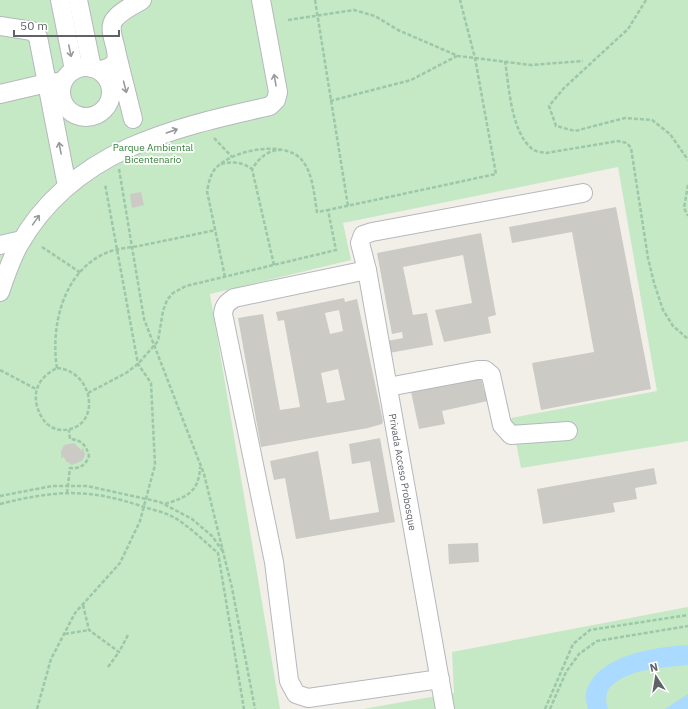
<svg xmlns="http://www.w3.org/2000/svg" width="688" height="709" font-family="'IBM Plex Sans',sans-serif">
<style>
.green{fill:#c5e8c5}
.water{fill:#aadaff}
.building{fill:#cccac5;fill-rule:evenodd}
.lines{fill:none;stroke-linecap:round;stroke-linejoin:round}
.minor-casing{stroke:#b5b8bc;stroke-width:20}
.path{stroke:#9cc7a9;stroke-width:2.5;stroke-dasharray:4 2;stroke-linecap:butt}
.minor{stroke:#fff;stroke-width:18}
.oneway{stroke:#979a9d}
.labels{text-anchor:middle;stroke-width:3.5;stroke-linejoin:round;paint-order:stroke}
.park-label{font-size:10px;fill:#348238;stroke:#fff}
.street-label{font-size:10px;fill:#5f6368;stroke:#fff}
</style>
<rect width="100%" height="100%" fill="#f1efe8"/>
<g class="green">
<path d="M0 0H688V441L521 468 511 418 657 391 618 167 343 223 351 260 210 294 280 709H0Z"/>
<path d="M688 607V709H363L454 693 452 652Z"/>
</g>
<g class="water">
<path d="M688 645V665C662 668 624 668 607 691L606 702 608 709H588C587 704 585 698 586 694 594 655 656 647 688 645Z"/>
<path d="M688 694V709H665Z"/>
</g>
<g class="building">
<path d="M141 192 144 205 132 208 130 194Z"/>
<path d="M616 207 651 389 541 410 532 363 594 352 572 232 512 243 509 227Z"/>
<path d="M481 233 496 315 488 317 491 333 444 342 435 310 472 303 463 255 403 267 413 315 427 313 433 345 389 353 387 341 403 338 402 332 392 334 377 253Z"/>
<path d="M344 298 345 302 357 299 383 421 382 424 368 428 261 447 238 318 263 314 280 410 300 407 284 320 278 321 276 312ZM339 310 343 331 330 334 325 313ZM338 369 345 400 327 403 321 373Z"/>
<path d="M481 377 484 391 489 389 492 400 442 411 445 424 419 429 411 392Z"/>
<path d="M380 438 395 522 296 539 285 478 274 480 270 461 318 451 330 520 379 512 370 461 352 464 349 444Z"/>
<path d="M74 443 81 450 83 448 85 455 82 461 72 465 66 461 64 457 61 458V451L64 445Z"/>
<path d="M654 468 657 484 635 488 637 499 613 503 615 512 543 524 537 489Z"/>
<path d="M478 543 479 562 449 564 448 544Z"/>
</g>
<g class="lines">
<g class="minor-casing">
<g id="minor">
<path d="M60 0 74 70"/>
<path d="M78 0 92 68"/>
<path d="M0 26 32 31 38 37 67 186"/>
<path d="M117 55 133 119"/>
<circle cx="86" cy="92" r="25"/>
<path d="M99 70C135 65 103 36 114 20 120 11 134 5 142 0"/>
<path d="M0 94 47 83 60 82"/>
<path d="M0 245 22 240"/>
<path d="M367 270 234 298C227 303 224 305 223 314L274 562 289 681 296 694 308 698 440 679"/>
<path d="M0 292C5 277 11 259 19 245 73 150 172 128 270 106L276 100 278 92 261 0"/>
<path d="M388 387 478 370H485L491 375 502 425 511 435 568 431"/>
<path d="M445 709 367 270 360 243 363 235 372 232 583 193"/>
</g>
</g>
<g class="path">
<path d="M315 0 348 206"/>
<path d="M646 0 628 29 564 88 549 106 556 126 575 131 625 118 652 120 670 134 688 160"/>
<path d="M288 20 354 10 375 16 398 30 458 56 531 65 583 61"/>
<path d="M505 61C509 86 511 135 534 150 537 152 542 152 546 153L618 141 627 143 631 148 648 258 654 283 663 310 673 326 688 339"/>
<path d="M330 101 411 80 457 56"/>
<path d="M214 138 232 157"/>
<path d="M221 164C232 161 242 162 252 169"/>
<path d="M119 169 144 319 204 474 232 588 255 709"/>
<path d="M688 185 684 208 688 216"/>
<path d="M42 247 81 273"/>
<path d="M274 265 252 169C259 158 268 150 281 150"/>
<path d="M225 277 207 191C209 183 210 174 216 168 232 150 283 140 301 159 313 172 314 195 317 212L328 210"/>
<path d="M57 368C50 325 64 267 111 251 122 248 134 247 144 245 168 240 192 235 216 230"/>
<path d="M57 368C95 371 102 429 63 430 53 430 45 424 41 416 30 395 37 378 57 368Z"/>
<path d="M0 370 36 389"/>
<path d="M88 393 126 373 138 364 158 341 163 311 167 300 173 293 186 286 336 250 328 210 496 174 475 58 460 0"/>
<path d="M67 493 70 468C80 469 86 465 89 456 86 445 82 440 70 439L69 430"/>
<path d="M0 496 52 486H87L160 502 192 519 212 536 224 553"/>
<path d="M0 504C56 490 89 488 144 507 153 510 164 512 173 517 187 524 206 543 218 553L244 709"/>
<path d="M165 504C187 497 199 492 200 467"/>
<path d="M83 605 89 630 119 652 128 635"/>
<path d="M65 634 89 630"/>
<path d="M108 667 119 652"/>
<path d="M37 709 51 659 75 613 120 563 140 521 155 465 151 383 138 364 105 184"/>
<path d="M545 709 573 644 590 630 688 615"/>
<path d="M550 709 566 672 579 654 597 641 688 626"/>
</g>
<use href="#minor" class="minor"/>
</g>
<defs><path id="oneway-shaft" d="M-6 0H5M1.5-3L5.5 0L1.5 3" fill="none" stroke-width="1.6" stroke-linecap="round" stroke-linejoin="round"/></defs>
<g class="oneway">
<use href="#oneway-shaft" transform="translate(70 51) rotate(78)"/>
<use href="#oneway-shaft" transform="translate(275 80) rotate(-100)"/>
<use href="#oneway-shaft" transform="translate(125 87) rotate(76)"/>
<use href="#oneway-shaft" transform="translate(172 131) rotate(-19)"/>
<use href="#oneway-shaft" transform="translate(60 148) rotate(-101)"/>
<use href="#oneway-shaft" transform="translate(36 220) rotate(-55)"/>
</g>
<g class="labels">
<g class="park-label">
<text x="153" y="151">Parque Ambiental<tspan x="153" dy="12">Bicentenario</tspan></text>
</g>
<g class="street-label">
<text transform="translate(403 472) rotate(80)" y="4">Privada Acceso Probosque</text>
</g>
</g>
<g transform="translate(656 677) rotate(348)" stroke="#ffffff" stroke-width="3" paint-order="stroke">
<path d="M0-3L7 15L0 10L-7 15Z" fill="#5f6368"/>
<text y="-6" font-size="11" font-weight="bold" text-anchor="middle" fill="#5f6368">N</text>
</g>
<path d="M14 30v6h105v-6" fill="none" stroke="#5f6368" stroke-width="2"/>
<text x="20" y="30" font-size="12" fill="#5f6368" stroke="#ffffff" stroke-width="3" paint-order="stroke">50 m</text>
</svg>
